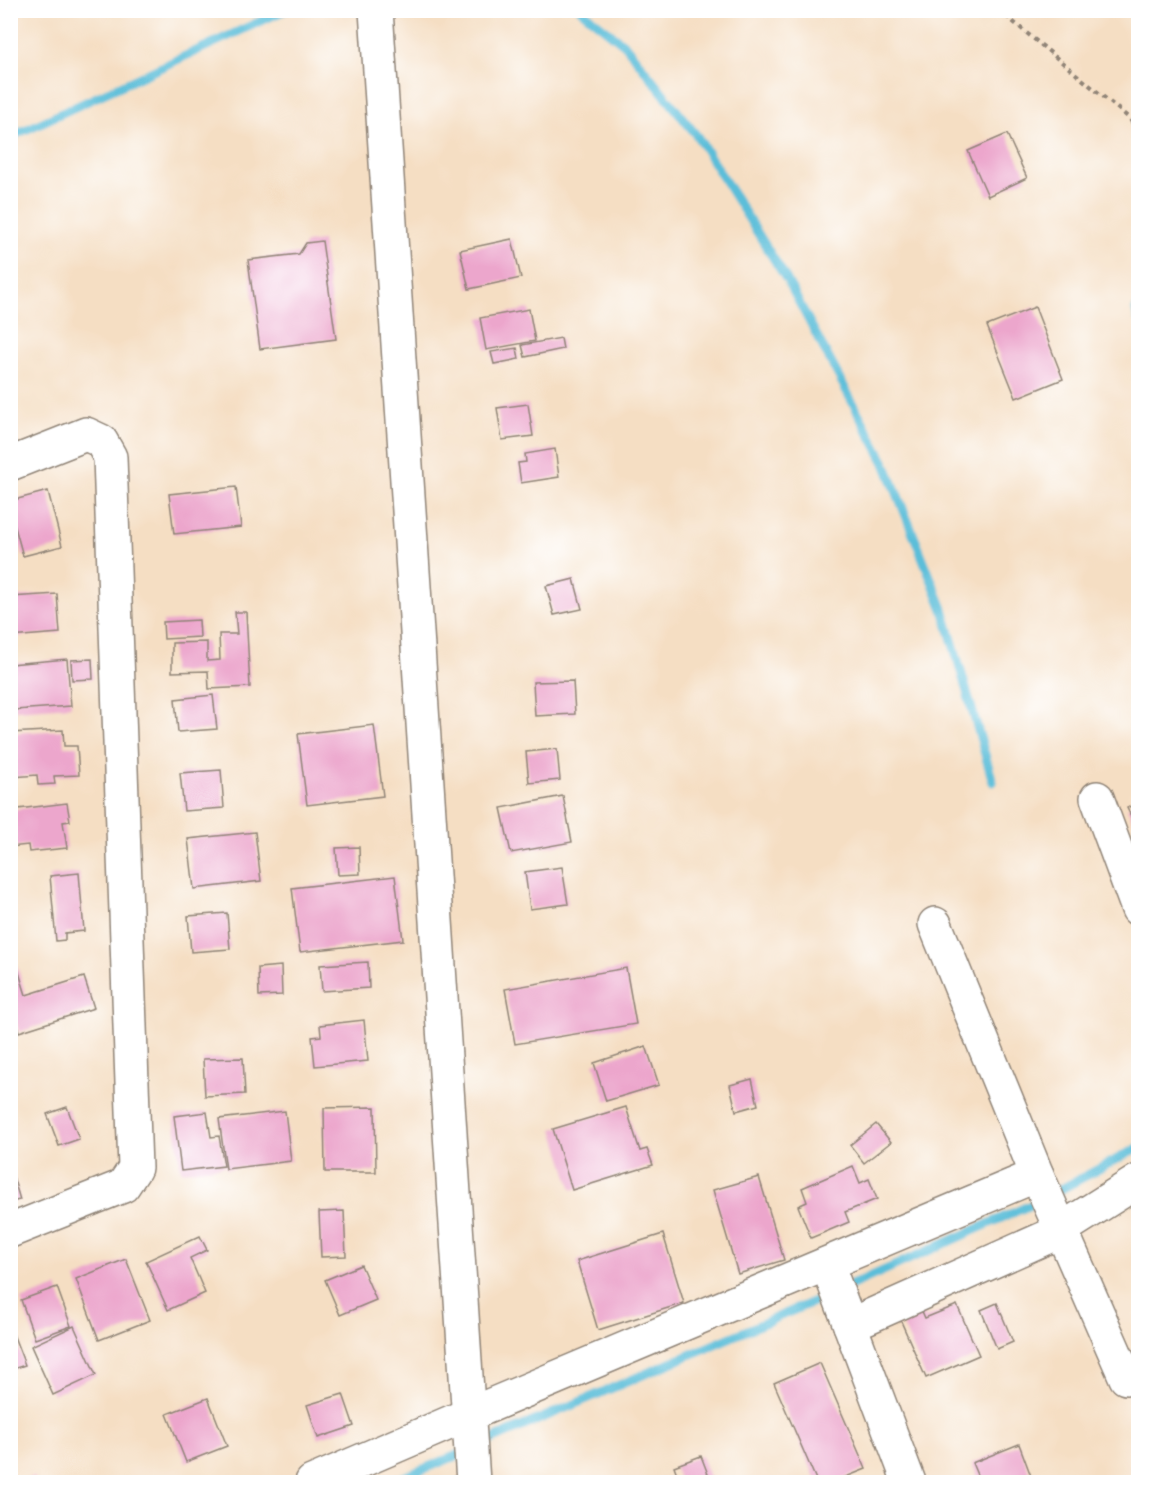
<svg xmlns="http://www.w3.org/2000/svg" width="1149" height="1493" font-family="'Libre Bodoni',serif">
<style>
.lines{fill:none;stroke-linecap:round;stroke-linejoin:round}
.stream{stroke:#5bbed9;stroke-width:9}
.building{fill:#eca6cc}
.street-casing{stroke:#908477;stroke-width:36}
.secondary-casing{stroke:#908477;stroke-width:36}
.path{stroke:#908477;stroke-width:4;stroke-dasharray:4.5 4.5;stroke-linecap:butt}
.street{stroke:#fff;stroke-width:33}
.secondary{stroke:#fff;stroke-width:33}
</style>
<rect width="100%" height="100%" fill="#fff"/>
<filter id="ink" filterUnits="userSpaceOnUse"><feTurbulence type="fractalNoise" baseFrequency=".0167" numOctaves="2"/><feDisplacementMap in="SourceGraphic" scale="12" xChannelSelector="R" yChannelSelector="G"/><feConvolveMatrix kernelMatrix="1 2 1 2 8 2 1 2 1" color-interpolation-filters="sRGB"/></filter>
<filter id="wash" filterUnits="userSpaceOnUse"><feTurbulence type="fractalNoise" baseFrequency=".008" numOctaves="4" result="noise"/><feDisplacementMap in="SourceGraphic" scale="24" xChannelSelector="R" yChannelSelector="G"/><feGaussianBlur stdDeviation="1.35" result="paint"/><feColorMatrix in="noise" values="0 0 0 0 0 0 0 0 0 0 0 0 0 0 0 0 0 1.4 0 .05"/><feComposite in="paint" operator="in"/></filter>
<g filter="url(#wash)">
<rect width="100%" height="100%" fill="#f5dec3"/>
<g class="lines">
<g class="stream">
<path d="M581 10 625 45 697 136 787 280 885 463 943 609 993 782"/>
<path d="M10 137 285 10"/>
<path d="M1138 306 1136 310 1138 318"/>
<path d="M477 1446 836 1292 1035 1203 1138 1148"/>
<path d="M392 1482 465 1452"/>
</g>
</g>
<g id="blocks">
<g class="building">
<path d="M1007 134 1027 178 988 196 968 151Z"/>
<path d="M512 239 521 278 469 289 460 250Z"/>
<path d="M322 241 336 339 260 349 248 260 299 254 306 243Z"/>
<path d="M1035 307 1063 379 1016 398 987 326Z"/>
<path d="M529 309 535 341 486 350 480 318Z"/>
<path d="M561 338 563 349 525 357 522 345Z"/>
<path d="M517 348 519 359 494 364 491 352Z"/>
<path d="M528 404 533 436 502 440 497 408Z"/>
<path d="M555 449 559 477 521 483 518 463 526 462 525 454Z"/>
<path d="M236 487 241 527 174 534 169 494Z"/>
<path d="M48 491 62 546 23 556 10 509V501Z"/>
<path d="M574 579 582 609 554 615 546 586Z"/>
<path d="M57 594 60 633 10 637V597Z"/>
<path d="M235 612H246L250 687 209 689 208 671 172 672V643L207 642V661L220 660 219 634H237Z"/>
<path d="M199 620 200 637 164 639 163 622Z"/>
<path d="M67 659 71 706 15 710 10 664Z"/>
<path d="M92 659 93 679 72 680 71 660Z"/>
<path d="M573 681 575 714 535 716 533 682Z"/>
<path d="M213 695 217 729 178 732 175 699Z"/>
<path d="M374 725 383 796 307 805 298 734Z"/>
<path d="M63 730 64 746H77L79 775 54 776 55 784 38 785 37 775 13 777 10 733Z"/>
<path d="M557 749 560 780 529 783 526 752Z"/>
<path d="M221 770 224 808 184 811 180 773Z"/>
<path d="M563 796 572 842 511 853 501 808Z"/>
<path d="M1138 802V830L1127 808Z"/>
<path d="M67 803 70 821 63 822 67 848 29 852 28 845 10 847V810Z"/>
<path d="M255 832 261 881 194 889 188 839Z"/>
<path d="M359 847 360 874 338 875 336 848Z"/>
<path d="M562 867 568 904 530 909 525 872Z"/>
<path d="M79 873 84 931 65 933V940L56 941 50 876Z"/>
<path d="M395 876 403 940 300 952 292 888Z"/>
<path d="M227 913 230 949 191 952 188 916Z"/>
<path d="M368 962 369 988 322 991 320 965Z"/>
<path d="M17 966 26 995 84 977 94 1008 19 1032 13 1012 10 1013V968Z"/>
<path d="M281 966 282 995 259 996 258 968Z"/>
<path d="M626 968 636 1024 515 1044 505 989Z"/>
<path d="M364 1020 368 1061 315 1066 312 1037 321 1036 320 1025Z"/>
<path d="M646 1046 659 1085 606 1101 594 1063Z"/>
<path d="M243 1058 245 1094 205 1096 203 1059Z"/>
<path d="M752 1079 758 1105 736 1111 730 1085Z"/>
<path d="M67 1107 79 1139 59 1146 47 1114Z"/>
<path d="M375 1107 376 1172H325L324 1108Z"/>
<path d="M626 1107 640 1151 647 1149 653 1165 572 1190 553 1129Z"/>
<path d="M285 1111 291 1161 226 1169 219 1119Z"/>
<path d="M207 1112 211 1137 219 1136 224 1166 181 1171 174 1116Z"/>
<path d="M876 1124 891 1142 864 1163 850 1145Z"/>
<path d="M10 1166 20 1200 10 1202Z"/>
<path d="M853 1166 860 1183 869 1179 877 1199 845 1212 849 1222 811 1238 798 1206 807 1202 802 1188Z"/>
<path d="M759 1177 784 1260 738 1274 713 1190Z"/>
<path d="M344 1211 346 1256 321 1257 319 1212Z"/>
<path d="M663 1234 684 1303 598 1330 577 1261Z"/>
<path d="M200 1236 207 1250 190 1258 205 1293 168 1310 146 1261Z"/>
<path d="M126 1259 150 1320 99 1340 76 1279Z"/>
<path d="M361 1265 376 1300 340 1315 325 1280Z"/>
<path d="M57 1287 71 1326 35 1339 21 1300Z"/>
<path d="M997 1303 1013 1342 997 1349 981 1310Z"/>
<path d="M957 1305 979 1355 926 1378 900 1319 921 1309 925 1318Z"/>
<path d="M10 1326 25 1365 10 1370Z"/>
<path d="M74 1326 96 1375 53 1395 31 1346Z"/>
<path d="M820 1363 866 1469 833 1482H817L774 1383Z"/>
<path d="M343 1394 354 1426 318 1438 307 1405Z"/>
<path d="M208 1398 227 1446 186 1462 167 1414Z"/>
<path d="M1019 1444 1031 1476 1014 1482H980L972 1463Z"/>
<path d="M701 1456 711 1482H680L674 1466Z"/>
<path d="M34 1477 36 1482H18Z"/>
</g>
</g>
</g>
<g filter="url(#ink)">
<use href="#blocks" fill-opacity="0" stroke="#908477" stroke-width="1.5"/>
<g class="lines">
<g class="street-casing">
<g id="street">
<path d="M10 464 86 434 101 441 110 457 135 1168 123 1186 10 1231"/>
<path d="M1097 798 1138 909"/>
<path d="M1037 1175 1126 1378"/>
<path d="M827 1264 909 1482"/>
<path d="M850 1325 1054 1234 1138 1181"/>
<path d="M312 1482 470 1414 1037 1175 935 924"/>
</g>
</g>
<g class="secondary-casing">
<path id="secondary" d="M376 10 473 1482"/>
</g>
<path class="path" d="M999 10 1129 118 1138 131"/>
<use href="#street" class="street"/>
<use href="#secondary" class="secondary"/>
</g>
</g>
<rect width="1149" height="1493" fill="none" stroke="#fff" stroke-width="36"/>
</svg>
